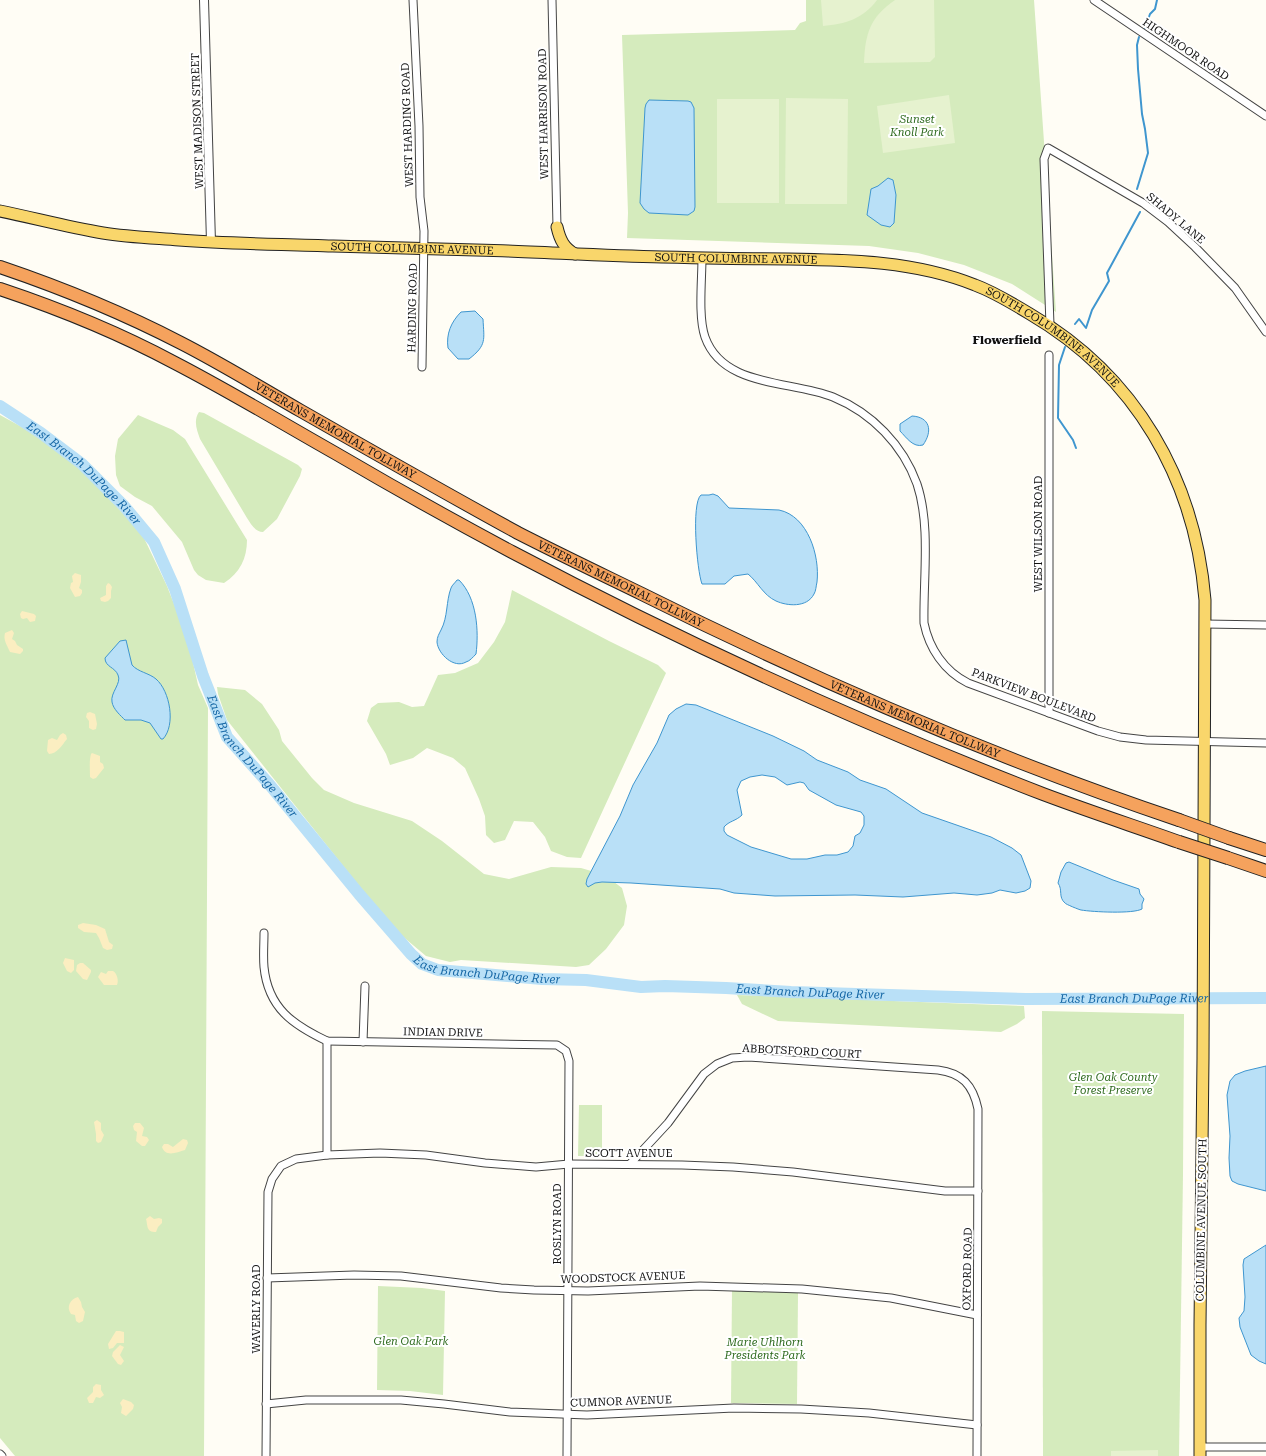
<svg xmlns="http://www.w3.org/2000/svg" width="1266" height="1456" font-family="'Roboto Serif',serif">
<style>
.green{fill:#d5ebbd}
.sand{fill:#fbeec1}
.pitch{fill:#e6f2cf}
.water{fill:#b9e0f7;stroke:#3f96cf;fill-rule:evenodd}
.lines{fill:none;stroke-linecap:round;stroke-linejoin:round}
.stream{stroke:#3f96cf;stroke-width:2}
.river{stroke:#b9e0f7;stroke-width:12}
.minor-casing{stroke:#444;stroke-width:9}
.tertiary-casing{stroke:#444;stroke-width:10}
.primary-casing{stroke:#222;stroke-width:13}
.motorway-casing{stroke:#222;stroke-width:14}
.minor{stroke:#fff;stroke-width:7}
.tertiary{stroke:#fff;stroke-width:8}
.primary{stroke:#f9d66b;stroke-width:11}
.motorway{stroke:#f5a25d;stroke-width:12}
.motorway-bridge-casing{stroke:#222;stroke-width:14;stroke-linecap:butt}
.motorway-bridge{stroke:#f5a25d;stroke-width:12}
.labels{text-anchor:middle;stroke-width:4;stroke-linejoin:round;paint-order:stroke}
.street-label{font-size:11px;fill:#111;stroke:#fff}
.park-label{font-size:11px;font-style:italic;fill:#2f6b1f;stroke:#fff}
.neighbourhood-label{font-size:12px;font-weight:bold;fill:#111;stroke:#fff}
.water-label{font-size:12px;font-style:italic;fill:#1768a6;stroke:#fff}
</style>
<rect width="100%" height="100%" fill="#fffdf5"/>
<g class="green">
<path d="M806 0H1034L1056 312 1012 284 964 265 918 253 869 246 627 238 628 213 622 35 795 30 800 23 806 21Z"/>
<path d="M199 412 204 413 298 465 302 469 300 476 277 519 263 532C255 532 251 524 247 518L200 439C197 430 193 421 199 412Z"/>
<path d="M0 415 20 426 60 452 89 478 132 523 143 536 167 586 183 627 190 649 198 685 208 708 204 1456H15L0 1438Z"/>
<path d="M138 415 173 430 185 439 247 540C247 558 240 573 224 583L206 580 198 575 194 570 182 542 152 506 135 497 120 486 116 475 115 456 118 439Z"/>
<path d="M512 590 609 641 658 665 666 673 581 858 567 857 551 851 545 837 533 822 514 821 505 840 494 843 486 835 485 816 479 799 465 768 453 758 427 748 413 758 390 765 386 754 367 721 371 708 378 703 399 702 412 707 424 706 438 675 455 673 478 663 494 642 505 622Z"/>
<path d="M217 687 245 690 262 704 279 730 282 741 312 778 324 790 354 803 412 821 442 841 484 874 509 879 551 867 581 868 605 875 622 888 627 906 624 925 606 949 589 965 576 967 461 960 450 962 426 956 401 935 375 906 227 720 218 694Z"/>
<path d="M737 995 1024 1006 1025 1018 1017 1024 1001 1032 778 1021 742 1004Z"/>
<path d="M1042 1011 1184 1014 1183 1174 1179 1456H1043Z"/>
<path d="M579 1105H602V1156H578Z"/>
<path d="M378 1286 422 1288 445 1291 443 1395 410 1391 377 1390Z"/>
<path d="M732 1289 798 1293 797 1404 731 1403Z"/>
</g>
<g class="sand">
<path d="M75 573 81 575V582L79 588 82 590V593L80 596 75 597 70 588 71 583 73 582 72 576Z"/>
<path d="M108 583 110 584 112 587 111 591V598L108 601 105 602 101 601 100 598 106 595V586Z"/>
<path d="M22 611 34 614 36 616 35 621 30 622 27 618 23 619 21 618 20 614Z"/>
<path d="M12 630 14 633 12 639 15 641 17 645 23 649V651L20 654 10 652C7 645 3 640 5 633Z"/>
<path d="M90 712 95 714 97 724 96 729 93 730 89 728V721L86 717 87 713Z"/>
<path d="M63 733 66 735 67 739C62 745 57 754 49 754L47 751 48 740 52 738 57 740 60 735Z"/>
<path d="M92 753 100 756V762L103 764 104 768 96 778 93 779 90 777C90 769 89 762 91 754Z"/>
<path d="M83 923 96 925 105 929 109 942 113 945 112 949 107 950 103 948 99 938 96 933 84 932 78 928V925Z"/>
<path d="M65 958 74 960V970L71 973 67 971 63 963Z"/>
<path d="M80 963H83L91 970V972L87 980 83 979 76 971 77 965Z"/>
<path d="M108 971H113C117 973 119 981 117 985H104L98 977 101 972 106 974Z"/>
<path d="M97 1120 101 1123V1130L104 1135 101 1142 98 1143 96 1141V1134L94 1122Z"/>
<path d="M135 1123H140L144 1128 142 1136 147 1137 149 1140 145 1146H142L136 1141 137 1132 134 1130 133 1126Z"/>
<path d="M183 1139 187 1140 188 1143 185 1150C177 1152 166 1158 162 1147L164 1144H168L173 1147Z"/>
<path d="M150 1216 154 1219 159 1218 162 1219V1223L158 1227 156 1232C146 1232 148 1226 146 1219Z"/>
<path d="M78 1297 81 1302 82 1307 85 1312 83 1321 79 1323 76 1321 75 1315 71 1314C66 1307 70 1299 78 1297Z"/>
<path d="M116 1331H120L124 1332V1343H117L113 1348 109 1349 108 1344Z"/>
<path d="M120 1345 124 1347 120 1355 124 1361 121 1365 118 1364 112 1356 113 1352Z"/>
<path d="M96 1384 101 1385V1390L104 1395 100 1398 96 1397 93 1403H89L87 1398 93 1392V1387Z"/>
<path d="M123 1399 131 1402 134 1405 133 1409 126 1416 121 1413 122 1407 120 1403Z"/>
</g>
<g class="pitch">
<path d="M821 0H877C863 19 845 24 823 26Z"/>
<path d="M895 0H934L935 57 930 62 864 63C865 34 870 17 895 0Z"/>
<path d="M949 95 955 143 883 153 877 106Z"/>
<path d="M786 98 848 99 847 204H785Z"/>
<rect x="717" y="99" width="62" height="104"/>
<path d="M1158 1450V1456H1111V1451Z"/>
</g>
<g class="water">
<path d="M649 100 688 101 691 102 694 108 695 207 694 211 688 215 649 213 644 209 640 203 645 108 646 104Z"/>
<path d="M888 178 893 180 896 195 894 223 890 227 881 225 867 215 871 189 878 186Z"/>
<path d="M475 311 483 319C484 340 487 345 469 359H458L448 348C446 334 451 322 461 312Z"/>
<path d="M912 416C930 417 933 431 923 445 913 448 906 437 900 431V424Z"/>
<path d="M713 494 718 496 729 508 779 510C808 516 820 556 817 582 816 586 816 591 814 594 807 608 787 606 776 601 763 595 758 582 748 574L734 576 725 584H702C697 571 691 503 701 495H709Z"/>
<path d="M457 580H459C477 598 479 631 476 654 473 657 470 661 466 662 454 669 438 654 437 642 437 637 439 634 441 630 448 617 446 601 451 588 452 585 455 583 457 580Z"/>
<path d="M126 640 132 665C138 672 149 673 156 679 170 691 176 725 163 739H161L150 723 141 720H125C121 716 113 709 112 702 110 693 122 683 118 675 115 667 105 667 105 658L120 641Z"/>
<path d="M686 704 696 705 773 736 804 751 817 760 848 772 860 780 886 789 922 813 991 837 1012 848 1021 855 1031 881 1030 888 1025 891 1016 893 1000 890 992 893 977 895 954 893 903 897 855 895 775 896 734 893 720 889 631 883 602 882 595 883 588 887 586 884 587 879 620 816 633 785 657 743 669 715 676 709ZM762 775 775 777 787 785 800 782 804 783 809 790 836 805 861 812 864 816V825L860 833 855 836 853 846 848 852 837 855H825L807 859H791L751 847 727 835 724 831V827C729 821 736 821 742 815L737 790 741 781 750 777Z"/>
<path d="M1069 862 1113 880 1139 889 1140 894 1144 899 1142 904V909C1133 914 1093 912 1081 910 1080 910 1065 904 1065 903 1058 897 1063 890 1058 883L1061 872 1066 863Z"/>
<path d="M1266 1066V1191L1238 1184 1232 1181 1230 1176 1229 1158 1230 1136 1227 1095 1230 1081 1235 1075 1245 1071Z"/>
<path d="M1266 1245V1364L1259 1361 1251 1355 1240 1327 1239 1318 1244 1311 1245 1297 1243 1265 1244 1259Z"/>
</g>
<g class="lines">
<g class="stream">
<path d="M1145 28 1150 14 1155 9 1157 0"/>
<path d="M1137 189 1148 153 1145 129 1142 114 1138 69 1137 45 1139 37"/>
<path d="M1075 324 1079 319 1086 328 1092 310 1109 281 1107 273 1140 212"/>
<path d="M1065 347 1059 365 1058 418 1073 440 1076 448"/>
</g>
<path class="river" id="s1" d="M0 406 41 433 82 464 124 506 154 542 175 589 203 676 227 737 269 784 359 894 411 954 422 964 438 970 542 979 586 980 641 987 665 986 726 988 791 992 922 996 1026 999 1266 998"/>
<g class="minor-casing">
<g id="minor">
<path d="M413 0 419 126 420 197 424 231 422 367"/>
<path d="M552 0 557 227"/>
<path d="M1094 0 1266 116"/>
<path d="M702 258C702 280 698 317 705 337 723 388 791 380 833 397 872 413 903 445 917 484 931 526 923 579 924 623 929 648 944 671 968 683L1098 731 1120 737 1146 740 1266 743"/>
<path d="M1050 325 1044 159 1048 148 1143 203 1168 222 1195 247 1235 288 1266 332"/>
<path d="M1049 355V713"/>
<path d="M1205 624 1266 625"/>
<path d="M264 933C264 944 263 956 264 967 268 1008 293 1025 327 1041L557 1045 566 1051 569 1061 567 1456"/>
<path d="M327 1041V1155"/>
<path d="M363 1042 365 986"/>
<path d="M630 1164 668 1123 704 1074 717 1064 732 1058 748 1057 938 1070C962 1073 973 1085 978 1109L977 1456"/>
<path d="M267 1278 354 1275 401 1276 501 1288 534 1290 588 1291 700 1286 802 1289 891 1298 977 1315"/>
<path d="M266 1404 306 1400H401L444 1404 510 1412 587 1415 734 1408 801 1409 869 1413 977 1425"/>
<path d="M1200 1447H1266"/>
<path d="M0 1454 2 1456"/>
<path d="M266 1456 268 1192 272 1179 281 1166 296 1159 327 1155 380 1153 426 1155 485 1163 536 1167 569 1164 682 1165 733 1167 793 1172 945 1191H978"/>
</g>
</g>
<g class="tertiary-casing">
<path id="tertiary" d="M204 0 211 242"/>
</g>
<g class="primary-casing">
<g id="primary">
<path id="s2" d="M0 211C34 218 68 227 103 233 128 237 154 238 179 240 231 244 282 244 333 246 392 248 450 249 508 251 560 253 611 256 662 257 704 258 746 259 788 259 851 260 915 261 975 285 994 292 1012 303 1030 314 1136 376 1195 479 1205 600L1203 1058 1200 1325V1456"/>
<path d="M557 227C560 240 564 248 575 254"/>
</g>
</g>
<g class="motorway-casing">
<g id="motorway">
<path id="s3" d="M0 267C62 288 123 313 181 343 222 364 261 388 301 411 373 452 445 493 518 533 559 554 601 574 642 594 816 681 995 758 1179 820"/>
<path d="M0 289C60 309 119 333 175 363 229 391 282 423 335 453 393 487 452 520 512 552 684 643 862 724 1043 794 1088 811 1134 826 1179 842"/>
<path d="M1229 838 1266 850"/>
<path d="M1228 858 1266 871"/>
</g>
</g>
<use href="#minor" class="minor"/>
<use href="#tertiary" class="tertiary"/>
<use href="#primary" class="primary"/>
<use href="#motorway" class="motorway"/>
<g class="motorway-bridge-casing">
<g id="motorway-bridge">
<path d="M1179 820 1229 838"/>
<path d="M1179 842 1228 858"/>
</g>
</g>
<use href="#motorway-bridge" class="motorway-bridge"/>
</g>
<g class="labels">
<g class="street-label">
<text transform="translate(1186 49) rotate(34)" y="4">HIGHMOOR ROAD</text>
<text transform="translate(543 114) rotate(-91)" y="4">WEST HARRISON ROAD</text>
<text transform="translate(197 121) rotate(-92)" y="4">WEST MADISON STREET</text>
<text transform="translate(407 125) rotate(-92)" y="4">WEST HARDING ROAD</text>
<text transform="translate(1176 218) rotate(40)" y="4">SHADY LANE</text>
<text dy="4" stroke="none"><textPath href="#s2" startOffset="415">SOUTH COLUMBINE AVENUE</textPath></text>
<text dy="4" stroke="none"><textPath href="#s2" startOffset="739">SOUTH COLUMBINE AVENUE</textPath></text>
<text transform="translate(412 308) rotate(-89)" y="4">HARDING ROAD</text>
<text dy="4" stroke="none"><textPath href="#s2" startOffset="1075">SOUTH COLUMBINE AVENUE</textPath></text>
<text dy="4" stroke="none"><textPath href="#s3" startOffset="374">VETERANS MEMORIAL TOLLWAY</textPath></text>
<text transform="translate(1038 534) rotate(-90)" y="4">WEST WILSON ROAD</text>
<text dy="4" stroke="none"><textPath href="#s3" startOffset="698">VETERANS MEMORIAL TOLLWAY</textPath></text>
<text transform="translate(1034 695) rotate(21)" y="4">PARKVIEW BOULEVARD</text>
<text dy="4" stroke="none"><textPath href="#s3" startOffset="1022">VETERANS MEMORIAL TOLLWAY</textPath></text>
<text transform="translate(443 1032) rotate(1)" y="4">INDIAN DRIVE</text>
<text transform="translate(802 1051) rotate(3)" y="4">ABBOTSFORD COURT</text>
<text x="629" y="1157">SCOTT AVENUE</text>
<text transform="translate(1201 1220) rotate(-89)" y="4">COLUMBINE AVENUE SOUTH</text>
<text transform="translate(557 1224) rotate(-90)" y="4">ROSLYN ROAD</text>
<text transform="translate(967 1269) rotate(-89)" y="4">OXFORD ROAD</text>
<text transform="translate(623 1277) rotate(-2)" y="4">WOODSTOCK AVENUE</text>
<text transform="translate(256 1309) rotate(-90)" y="4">WAVERLY ROAD</text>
<text transform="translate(621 1401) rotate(-2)" y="4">CUMNOR AVENUE</text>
</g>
<g class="park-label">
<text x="917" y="123">Sunset<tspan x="917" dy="13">Knoll Park</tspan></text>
<text x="1113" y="1081">Glen Oak County<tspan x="1113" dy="13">Forest Preserve</tspan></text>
<text x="411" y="1345">Glen Oak Park</text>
<text x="765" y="1346">Marie Uhlhorn<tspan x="765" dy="13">Presidents Park</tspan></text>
</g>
<g class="neighbourhood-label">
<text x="1007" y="344">Flowerfield</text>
</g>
<g class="water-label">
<text dy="4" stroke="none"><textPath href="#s1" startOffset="108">East Branch DuPage River</textPath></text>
<text dy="4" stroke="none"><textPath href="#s1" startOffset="445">East Branch DuPage River</textPath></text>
<text dy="4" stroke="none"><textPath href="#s1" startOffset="780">East Branch DuPage River</textPath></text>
<text dy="4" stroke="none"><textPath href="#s1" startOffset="1105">East Branch DuPage River</textPath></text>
<text dy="4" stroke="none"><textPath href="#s1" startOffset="1429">East Branch DuPage River</textPath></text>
</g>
</g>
</svg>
